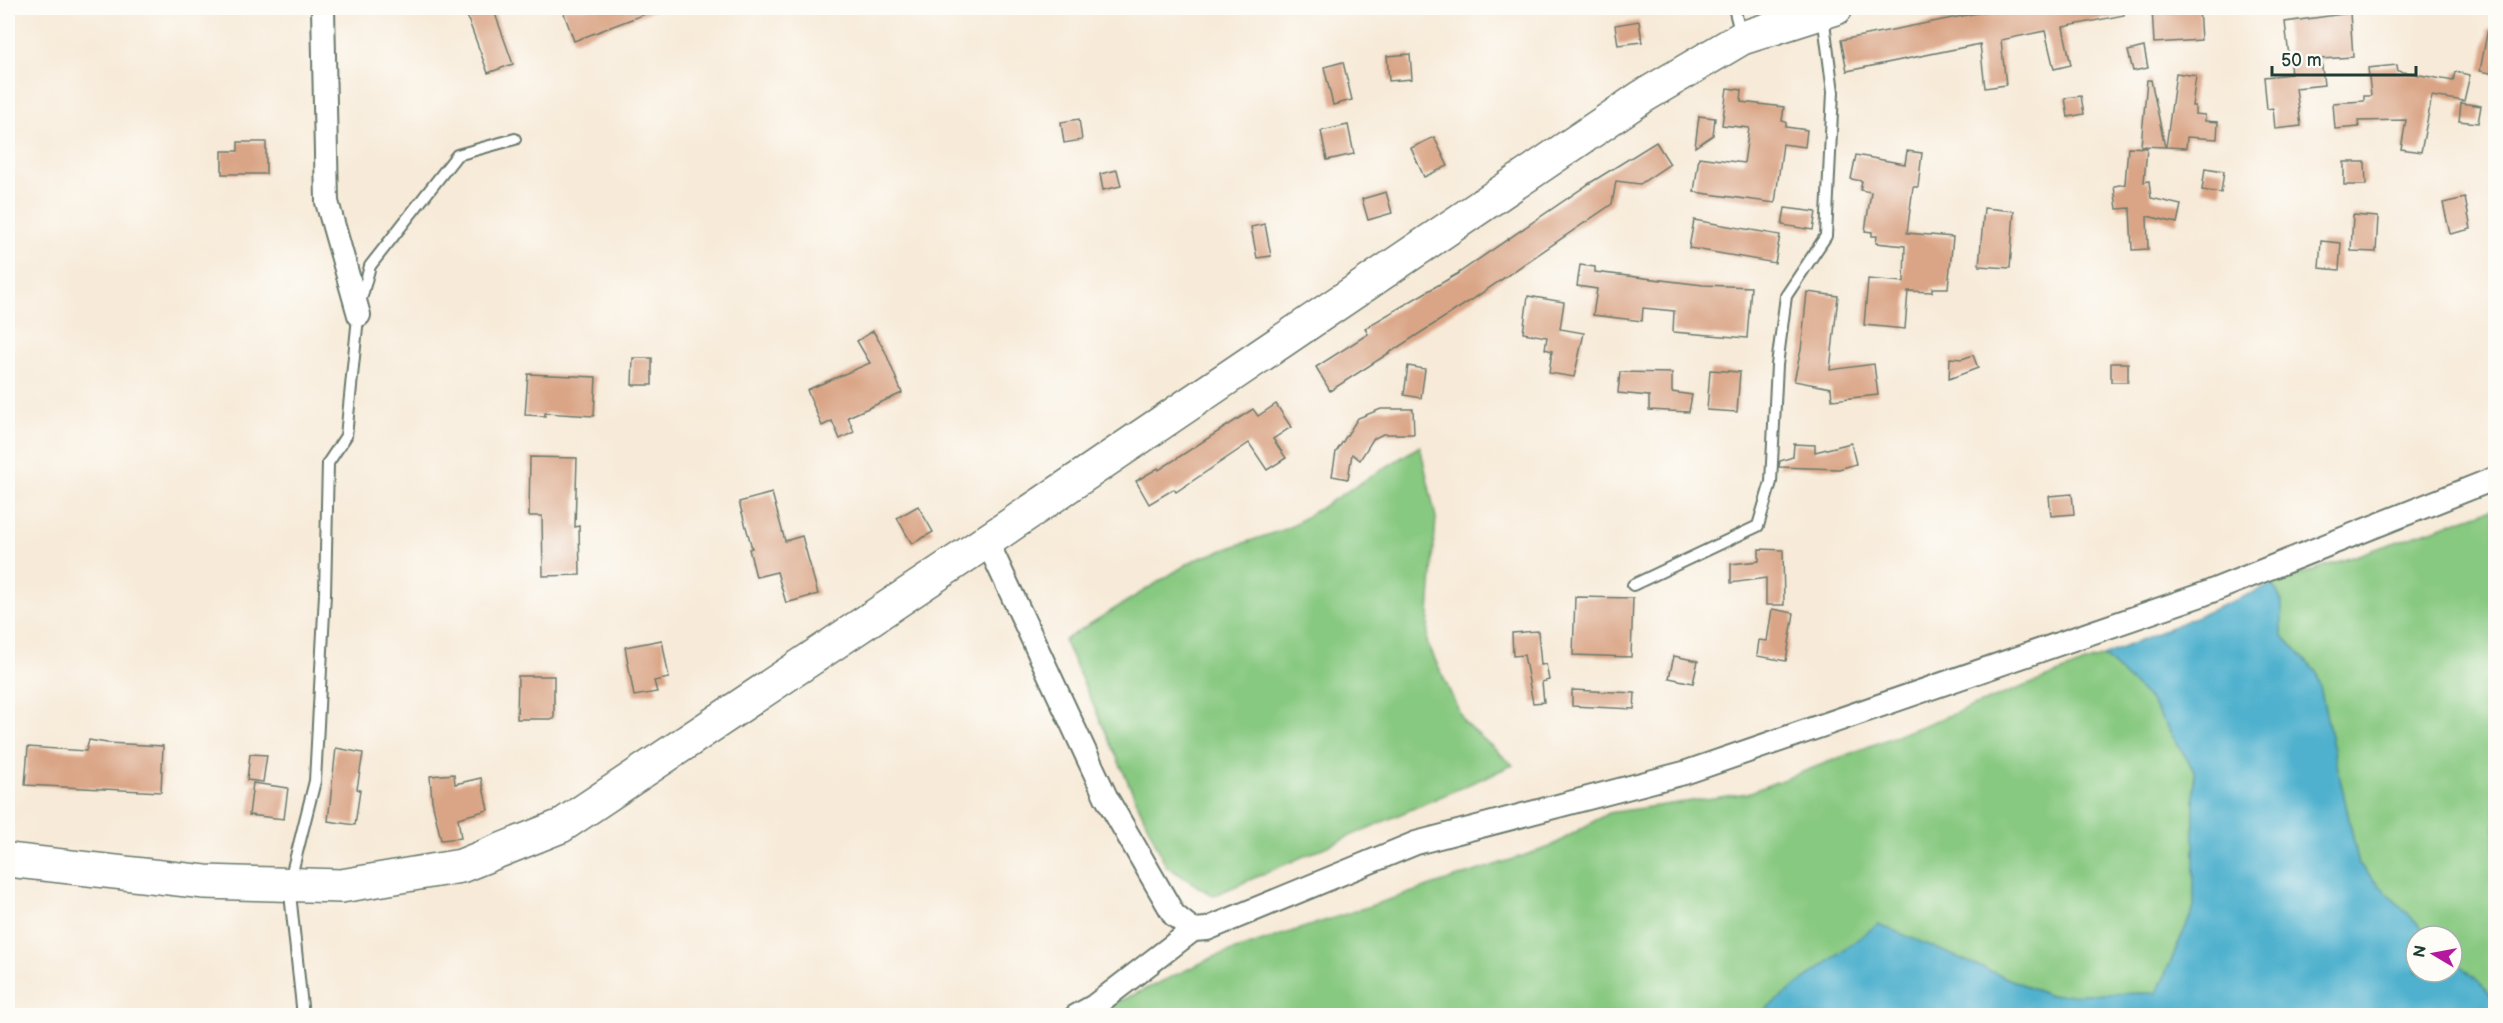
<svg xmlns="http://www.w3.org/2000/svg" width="2503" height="1023" font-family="'Balsamiq Sans',sans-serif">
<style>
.green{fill:#88c981;stroke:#54835a;stroke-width:1.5}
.water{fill:#4fb1ce;stroke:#377781;stroke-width:1.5}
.building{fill:#daa586}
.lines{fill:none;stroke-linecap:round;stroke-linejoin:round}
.lane-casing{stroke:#6b7a6d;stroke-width:14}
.street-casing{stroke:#6b7a6d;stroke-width:26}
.primary-casing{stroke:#6b7a6d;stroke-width:36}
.lane{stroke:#fff;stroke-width:10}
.street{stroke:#fff;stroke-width:22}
.primary{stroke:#fff;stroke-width:33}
</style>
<rect width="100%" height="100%" fill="#fdfcf7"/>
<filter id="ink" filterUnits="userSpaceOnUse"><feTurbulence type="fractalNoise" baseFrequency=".0167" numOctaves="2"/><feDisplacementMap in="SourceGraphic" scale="12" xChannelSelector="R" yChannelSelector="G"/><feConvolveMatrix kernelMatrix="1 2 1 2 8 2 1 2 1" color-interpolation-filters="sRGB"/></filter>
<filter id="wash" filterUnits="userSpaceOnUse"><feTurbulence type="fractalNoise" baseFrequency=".008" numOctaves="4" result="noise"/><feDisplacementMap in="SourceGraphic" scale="24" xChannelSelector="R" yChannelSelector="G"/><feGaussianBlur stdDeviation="1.35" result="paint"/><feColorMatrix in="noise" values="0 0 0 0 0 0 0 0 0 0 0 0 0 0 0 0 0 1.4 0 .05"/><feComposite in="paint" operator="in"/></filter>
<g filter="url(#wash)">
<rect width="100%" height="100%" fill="#f7ead8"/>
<g class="green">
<path d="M1420 446 1436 518 1427 642 1464 722 1513 765 1213 896 1166 866 1064 640 1194 560 1288 528Z"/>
<path d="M2495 508V1004L2491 995 2452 957V936H2430L2359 865 2317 673 2282 635V602L2273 584Z"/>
<path d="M2103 656 2150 700 2194 770V908L2157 993 2047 995 1878 924 1758 1015 1099 1016 1118 1002 1214 957 1550 847 1608 813 1748 793Z"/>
</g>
<path class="water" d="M2273 584 2282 602V635L2317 673 2359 865 2430 936H2416V972H2452V957C2469 974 2496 990 2495 1015H1758L1878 924 2047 995 2157 993 2194 908V770L2150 700 2103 656Z"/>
<g id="blocks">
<g class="building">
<path d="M464 8H493L513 64 488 73Z"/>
<path d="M562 8H658V9L574 41Z"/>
<path d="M2003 8H2124V15L2063 27 2071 65 2054 69 2045 31 2001 40 2006 85 1985 88 1980 44 1847 71 1841 40Z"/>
<path d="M2152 8H2199L2201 40 2154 43Z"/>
<path d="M2350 13 2353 57 2321 59 2324 85 2296 88 2301 126 2275 129 2273 108 2267 109 2264 77 2291 74 2285 22Z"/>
<path d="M1639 21 1642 42 1618 45 1615 25Z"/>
<path d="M2488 28H2496V74L2480 71Z"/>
<path d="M2144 47 2148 68 2133 71 2128 51Z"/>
<path d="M1410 54 1412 79 1389 81 1387 56Z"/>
<path d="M1343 62 1352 100 1333 105 1324 67Z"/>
<path d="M2397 65 2398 71 2453 81 2455 72 2470 75 2464 101 2432 96 2421 152 2401 149 2406 120 2358 121 2359 127 2335 129 2333 103 2364 101V96H2371L2368 68Z"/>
<path d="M2176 73 2196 76 2192 106H2195V114L2205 115V121L2218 122 2217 139 2187 137 2186 148 2166 147Z"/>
<path d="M2147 80H2151L2165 147 2141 146Z"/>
<path d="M1727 88 1742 90 1741 102 1784 107 1782 121 1786 122V127L1807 130 1805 147 1783 144 1775 203 1694 192 1699 157 1744 163 1749 128 1722 125Z"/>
<path d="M2081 96 2084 114 2068 117 2065 98Z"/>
<path d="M2461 103 2481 106 2478 123 2459 121Z"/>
<path d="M1699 116 1715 118 1713 135 1695 147Z"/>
<path d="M1079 119 1082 140 1064 143 1061 122Z"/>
<path d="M1348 125 1354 154 1327 160 1321 131Z"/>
<path d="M1434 137 1448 166 1424 177 1411 148Z"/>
<path d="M238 142H266V174H222V151H238Z"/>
<path d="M1656 142 1670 164 1640 184 1616 181 1612 204 1473 299 1330 391 1316 367 1368 334 1365 328 1457 274 1590 183Z"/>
<path d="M2128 147 2147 148 2144 182 2149 181 2151 198 2181 205 2177 223 2147 216 2148 249 2132 250 2130 208 2117 209 2114 186 2125 184Z"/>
<path d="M1907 151 1922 153 1918 187H1913L1907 233 1953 237 1948 288H1932V292L1908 291 1905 329 1864 325 1868 279 1904 282 1905 246 1876 243 1877 236H1872V232L1865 231 1871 192 1860 190 1862 181 1851 179 1856 155 1905 164Z"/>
<path d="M2344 162H2365L2366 185H2344Z"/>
<path d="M2205 168 2224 171 2221 193 2202 190Z"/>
<path d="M1117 170 1121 186 1103 190 1100 174Z"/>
<path d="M1386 192 1392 213 1368 220 1362 199Z"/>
<path d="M2465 198 2471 229 2450 234 2443 203Z"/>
<path d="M1785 208 1816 212 1813 230 1782 225Z"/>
<path d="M1984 208 2014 211 2010 268 1979 266Z"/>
<path d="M2353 215 2378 217 2376 252 2351 251Z"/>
<path d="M1694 220 1780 235 1775 263 1689 248Z"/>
<path d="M1265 224 1271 256 1257 258 1251 227Z"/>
<path d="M2321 241 2341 243 2339 270 2319 268Z"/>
<path d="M1580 265 1595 267V272L1703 285 1751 287 1747 338 1673 332 1674 311 1643 308 1642 321 1593 315 1597 289 1577 286Z"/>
<path d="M1807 292 1838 296 1830 370 1874 364 1878 395 1832 400 1831 388 1794 381 1801 350Z"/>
<path d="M1528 296 1564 302 1560 329 1584 333 1574 377 1549 373 1552 351 1545 349 1547 337 1523 333Z"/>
<path d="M873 331 885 351 902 393 848 417 854 432 840 439 832 421 822 426 807 390 870 363 857 341Z"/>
<path d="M1973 355 1978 368 1949 379 1950 358 1962 359Z"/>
<path d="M633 358H652V385H632Z"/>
<rect x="2111" y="363" width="17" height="19"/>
<path d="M1408 366 1425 369 1421 398 1404 395Z"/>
<path d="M1710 370 1740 372 1737 412 1707 410Z"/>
<path d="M1620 372 1672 373V392L1692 395 1689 412 1649 410V396L1618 393Z"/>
<path d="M528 374 596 377 594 416 545 413V416L525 415Z"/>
<path d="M1276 404 1291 427 1273 439 1286 458 1267 470 1249 443 1176 492 1174 489 1149 504 1136 481 1158 468 1159 470 1253 409 1258 416Z"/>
<path d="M1381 409H1413L1414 434H1383L1373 439 1360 460 1352 454 1348 479 1332 476 1336 452 1358 418Z"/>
<path d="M1851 443 1856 464 1839 469 1779 467 1780 461 1793 457 1794 444 1815 445V452Z"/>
<path d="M530 457 577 458 575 527 579 526 580 575 543 576 542 516H529Z"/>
<path d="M772 493 785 541 802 536 818 594 786 603 777 572 756 577 749 549 752 548 739 502Z"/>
<path d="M2072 494 2074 514 2051 516 2049 496Z"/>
<path d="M918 506 933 532 912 544 897 518Z"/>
<path d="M1759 549 1783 550 1784 605H1766V578L1731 583V564L1759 561Z"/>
<path d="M1575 597 1633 598 1631 657 1573 655Z"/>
<path d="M1772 609 1794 613 1786 661 1757 656 1759 640 1767 641Z"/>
<path d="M1538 631 1541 665 1546 664 1549 680 1542 682 1544 702 1533 703 1524 655 1513 656 1512 633Z"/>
<path d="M662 640 669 678 654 681 657 692 634 696 625 647Z"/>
<path d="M1674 656 1698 661 1693 683 1669 678Z"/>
<path d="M518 676H554V719H517Z"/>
<path d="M1572 690 1635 693 1634 709 1572 706Z"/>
<path d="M89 740 107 743 163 746 161 792 25 785 28 747 86 751Z"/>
<path d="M336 748 363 753 357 789 360 790 355 825 328 821Z"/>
<path d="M250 754 267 755 263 782 247 780Z"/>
<path d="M454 774 455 784 481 778 488 810 458 818 461 838 441 840 432 801 430 776Z"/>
<path d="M253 783 288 788 284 819 249 815Z"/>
</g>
</g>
</g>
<g filter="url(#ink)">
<use href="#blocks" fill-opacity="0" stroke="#6b7a6d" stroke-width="1.5"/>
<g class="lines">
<g class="lane-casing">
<g id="lane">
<path d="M1734 8 1741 35"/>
<path d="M1633 585 1758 526 1771 482 1777 365 1786 296 1826 236 1833 92 1823 15"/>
<path d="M303 1016 289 884 315 781 325 594 328 463 346 436 359 307 370 266 457 155 515 139"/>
</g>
</g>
<g class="street-casing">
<g id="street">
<path d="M323 8 327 202 359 315"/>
<path d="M987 541 1106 797 1174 915 1193 930 1207 929 1416 843 1684 773 2204 594 2496 478"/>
<path d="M1076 1016 1094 1006 1193 930"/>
</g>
</g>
<g class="primary-casing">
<path id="primary" d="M8 860 205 882 341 886 461 866 561 826 987 541 1642 97 1742 38 1836 8"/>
</g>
<use href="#lane" class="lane"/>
<use href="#street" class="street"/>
<use href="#primary" class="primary"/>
</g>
</g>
<rect width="2503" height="1023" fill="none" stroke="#fdfcf7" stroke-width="30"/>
<g transform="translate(2434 954) rotate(280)"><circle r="28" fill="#fdfcf7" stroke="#a4b0a9" stroke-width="1.5"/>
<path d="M0-4.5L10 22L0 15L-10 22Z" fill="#b5179e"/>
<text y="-9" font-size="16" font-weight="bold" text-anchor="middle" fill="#1f3d34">N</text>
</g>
<path d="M2272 66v9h144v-9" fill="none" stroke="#1f3d34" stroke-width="3"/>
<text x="2281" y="66" font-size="18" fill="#1f3d34" stroke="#fdfcf7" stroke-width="4.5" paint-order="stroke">50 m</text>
</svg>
